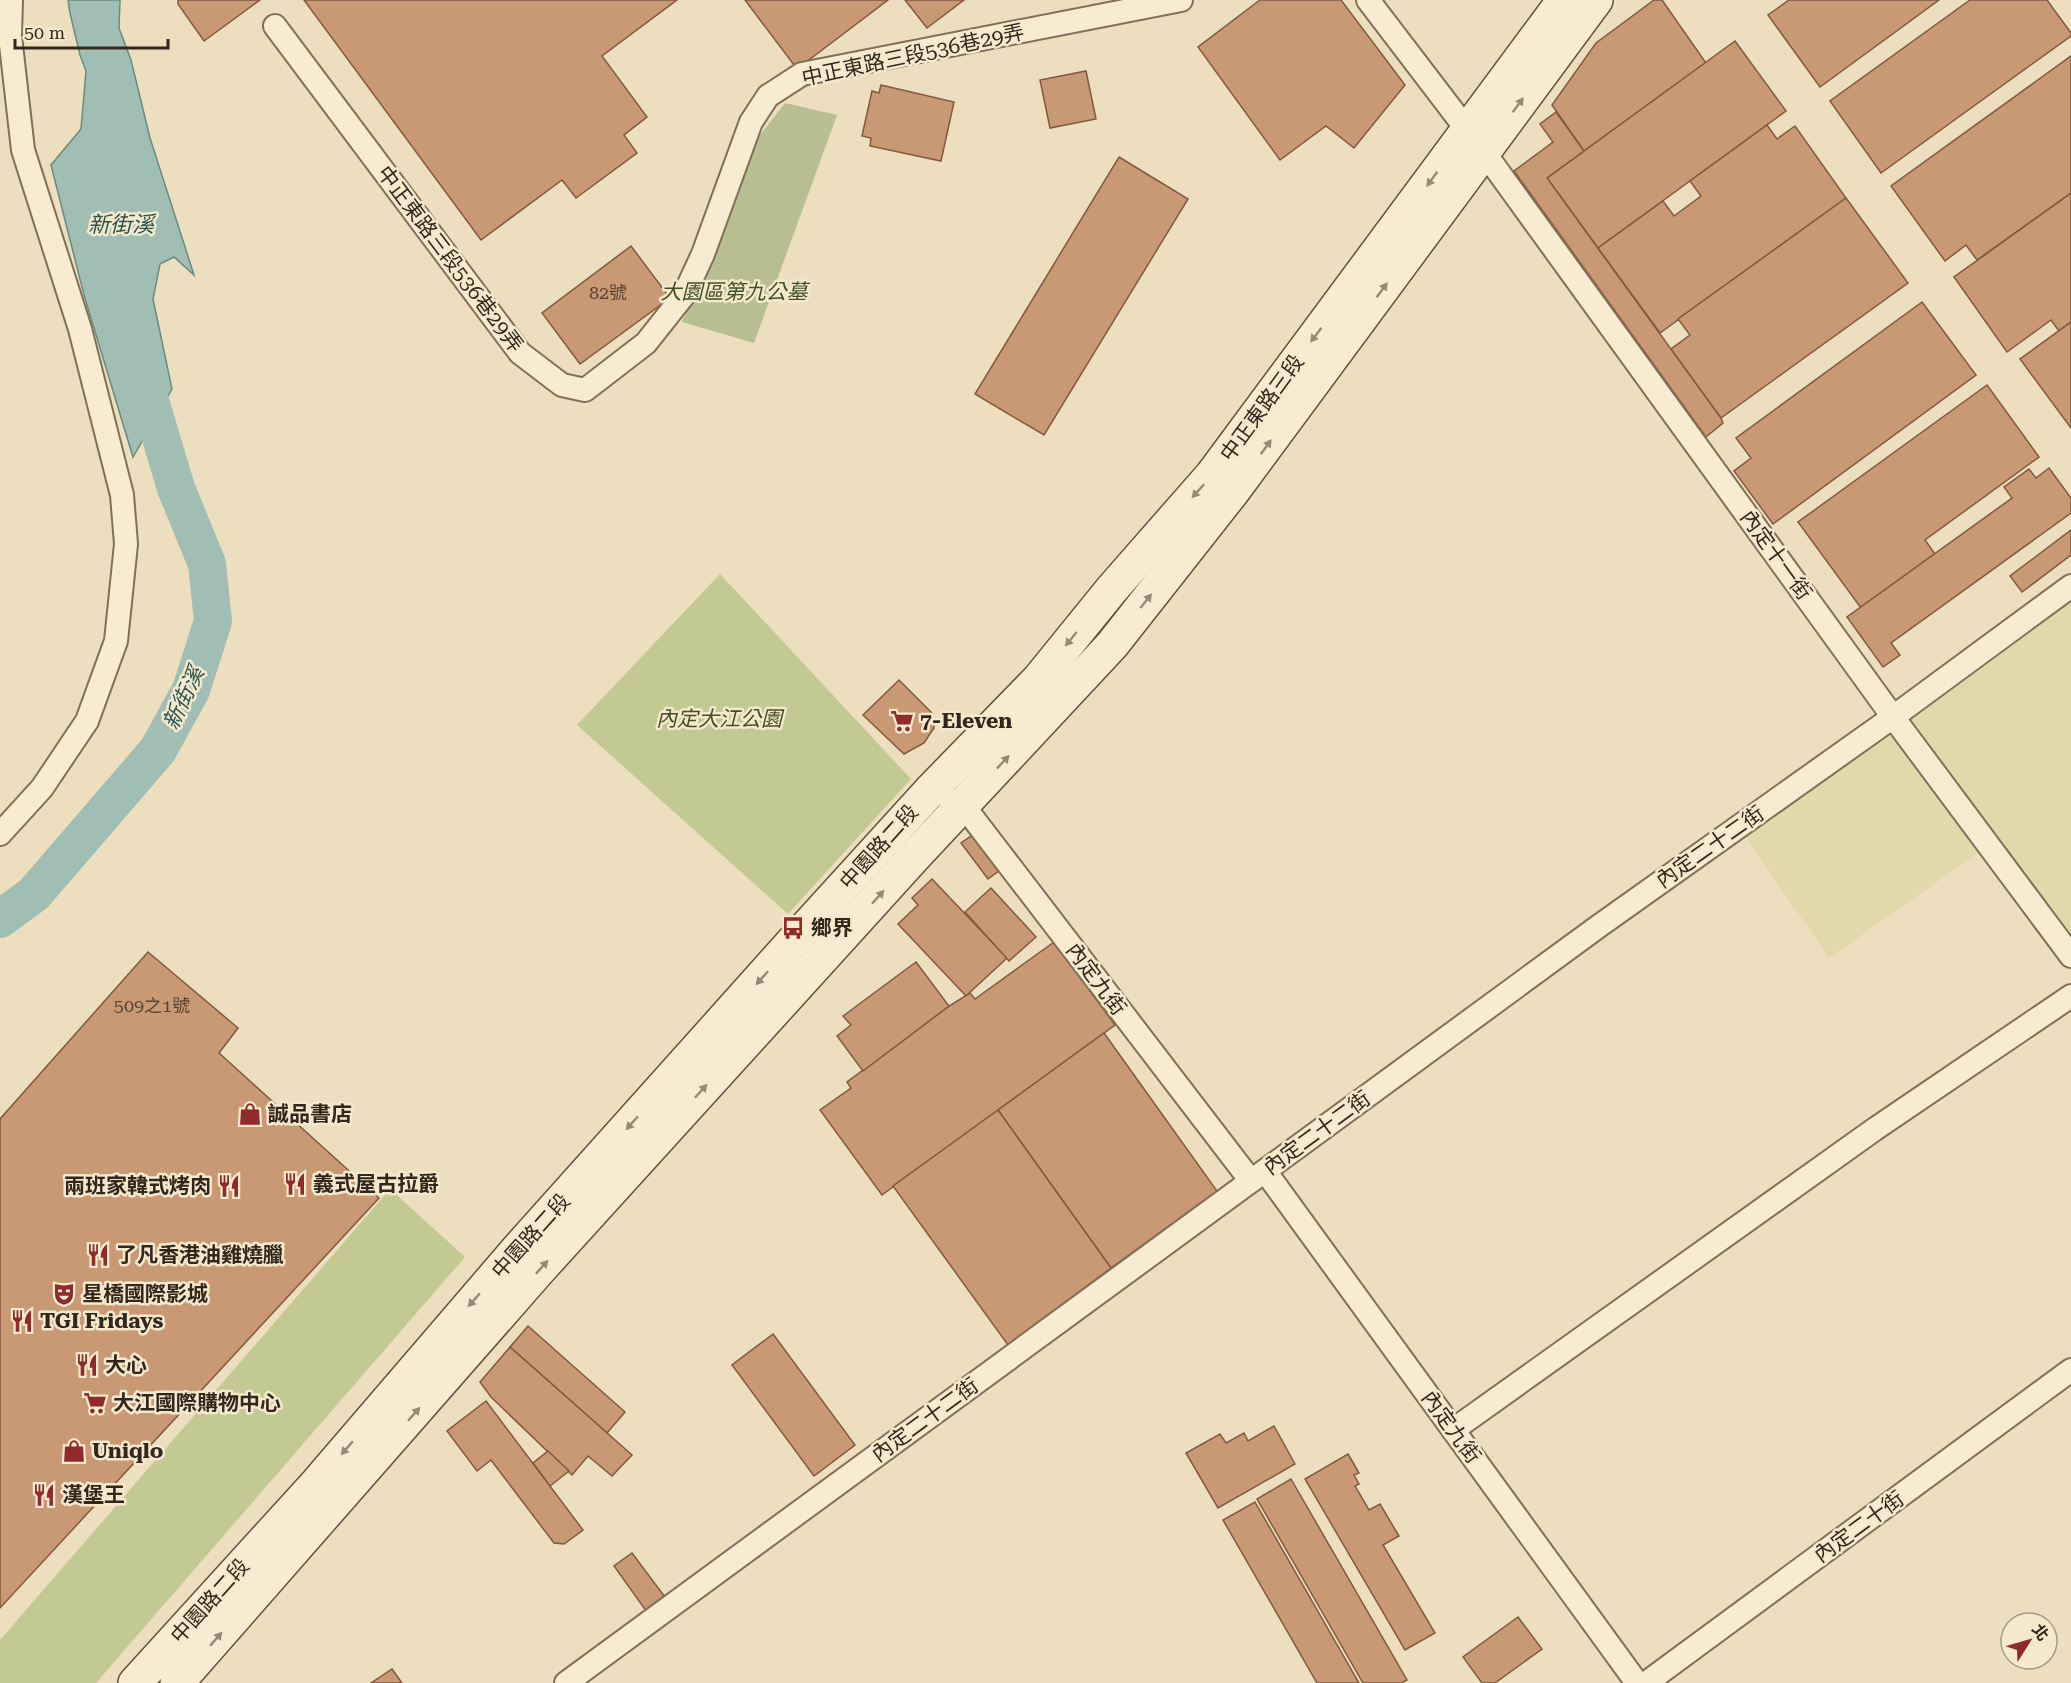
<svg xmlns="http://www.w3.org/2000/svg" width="2071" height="1683" font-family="'Roboto Serif','Noto Sans TC',serif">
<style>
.farmland{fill:#e1d8ac}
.green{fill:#c3c993}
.cemetery{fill:#b9be92}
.water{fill:#a1beb5;stroke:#698b82;stroke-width:1.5}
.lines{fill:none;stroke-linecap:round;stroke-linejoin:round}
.river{stroke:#a1beb5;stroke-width:38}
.building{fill:#c99875;stroke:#82593e;stroke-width:1.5}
.street-casing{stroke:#836f58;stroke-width:26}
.secondary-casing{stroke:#65503b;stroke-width:36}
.street{stroke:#f7ecd1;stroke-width:22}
.secondary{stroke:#f7ecd1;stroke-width:33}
.oneway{fill:#958a76}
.labels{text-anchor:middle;stroke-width:5;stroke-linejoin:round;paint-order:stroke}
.number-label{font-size:18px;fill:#584332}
.street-label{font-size:21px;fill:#33271c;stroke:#f4e9cd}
.park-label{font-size:21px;font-style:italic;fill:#444f23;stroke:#f4e9cd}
.poi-label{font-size:21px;font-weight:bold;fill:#33271c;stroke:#f4e9cd;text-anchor:start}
.water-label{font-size:22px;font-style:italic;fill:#2b5350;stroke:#f4e9cd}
</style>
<rect width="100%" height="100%" fill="#ecdebe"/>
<g class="farmland">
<path d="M2071 599V937L1909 717Z"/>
<path d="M1889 733 1978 853 1829 958 1745 836Z"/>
</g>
<g class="green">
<path d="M720 574 911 779 788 914 577 725Z"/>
<path d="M390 1189 465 1257 96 1683H0V1640Z"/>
</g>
<path class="cemetery" d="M785 103 837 115 754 343 682 322 760 135Z"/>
<path class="water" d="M68 0H120L119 28 131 60 150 138 194 275 174 257 160 264 153 299 172 389 133 457 84 295 51 165 81 129 86 71 80 55 70 13Z"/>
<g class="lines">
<path class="river" d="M0 919 34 894 158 750 191 690 213 621 207 564 176 488 141 371"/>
</g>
<g class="building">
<path d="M178 0H260L204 41 178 4Z"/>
<path d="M304 0H677L602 56 647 117 624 135 637 153 576 198 562 180 481 240Z"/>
<path d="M745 0H888L797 69Z"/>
<path d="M905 0H964L927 28Z"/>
<path d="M1260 0H1341L1405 85 1354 148 1326 126 1280 160 1198 47Z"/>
<path d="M1654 0H1662L1706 63 1584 151 1552 105 1596 43Z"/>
<path d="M1789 0H1939L1820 87 1768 15Z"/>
<path d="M1970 0H2047L2071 33V36L1881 173 1830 101Z"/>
<path d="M1735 41 1786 111 1598 248 1547 178Z"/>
<path d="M2071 56V193L1977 260 1966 245 1945 261 1891 186Z"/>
<path d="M1086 71 1096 119 1050 128 1040 80Z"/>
<path d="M881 85 954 102 941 161 870 146 871 138 862 136 872 91 879 93Z"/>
<path d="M1556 112 1584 151 1547 178 1721 418 1723 423 1706 437 1514 171 1553 142 1540 124Z"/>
<path d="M1767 125 1777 139 1795 126 1846 198 1660 333 1598 248 1663 201 1674 216 1701 196 1690 181Z"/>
<path d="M1119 157 1188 199 1044 435 975 394Z"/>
<path d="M2071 193V322L2059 331 2051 320 2007 352 1954 277Z"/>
<path d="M1846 198 1908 283 1721 418 1671 349 1690 335 1678 319Z"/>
<path d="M631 246 670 298 580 364 542 313Z"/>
<path d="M1922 302 1976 375 1773 524 1734 471 1751 458 1736 438Z"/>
<path d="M2071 322V428L2020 359Z"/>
<path d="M1987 385 2039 457 1925 540 1935 554 1861 608 1798 522Z"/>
<path d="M2049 468 2071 498V513L1891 643 1900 655 1883 667 1847 617 2012 498 2004 487 2029 469 2036 478Z"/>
<path d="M2071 530V555L2022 592 2010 576Z"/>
<path d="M899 680 932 713 934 728 924 743 904 754 863 715Z"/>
<path d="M974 834 1000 870 988 879 961 843Z"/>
<path d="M932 879 1007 958 966 996 898 924 918 905 912 898Z"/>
<path d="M991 888 1036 937 1009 961 965 912Z"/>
<path d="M1054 942 1115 1025 882 1195 820 1110 851 1088 847 1082 949 1006 970 993 975 999Z"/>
<path d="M148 952 238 1028 219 1053 379 1198 0 1608V1119Z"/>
<path d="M916 962 949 1006 863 1071 837 1036 851 1025 843 1016Z"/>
<path d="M1104 1033 1217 1191 1111 1268 998 1110Z"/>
<path d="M998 1110 1111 1268 1008 1345 893 1186Z"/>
<path d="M528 1326 625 1412 607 1433 510 1347Z"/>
<path d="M773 1334 855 1445 814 1476 732 1365Z"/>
<path d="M510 1347 632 1455 612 1476 588 1456 572 1475 491 1397 480 1382Z"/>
<path d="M486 1401 583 1530 564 1544 554 1543 491 1460 477 1471 447 1431Z"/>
<path d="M1274 1426 1295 1464 1218 1508 1186 1453 1220 1434 1226 1443 1244 1433 1248 1441Z"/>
<path d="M548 1451 569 1471 550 1486 533 1463Z"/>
<path d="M1348 1454 1359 1473 1354 1475 1359 1484 1355 1486 1369 1510 1380 1504 1399 1536 1383 1545 1435 1633 1405 1650 1305 1479Z"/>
<path d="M1291 1479 1407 1680 1401 1683H1363L1257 1499Z"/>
<path d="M1255 1502 1359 1683H1317L1223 1520Z"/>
<path d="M632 1553 668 1601 649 1615 614 1566Z"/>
<path d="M1518 1617 1542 1649 1495 1683H1482L1463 1657Z"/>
<path d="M392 1669 402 1683H371Z"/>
</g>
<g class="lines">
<g class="street-casing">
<g id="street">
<path d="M1368 0 1484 152 1893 717 2071 956"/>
<path d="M275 26 520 353 562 385 585 390 646 343 684 295 703 254 751 122 768 96 802 74 1181 0"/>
<path d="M950 800 963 805 1251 1181"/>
<path d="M0 834 42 788 87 721 116 641 126 544 122 495 80 329 23 150 10 36 11 0"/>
<path d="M1265 1171 1637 1683"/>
<path d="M1453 1430 1875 1129 2071 996"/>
<path d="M566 1683 1599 926 1893 717 2071 586"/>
<path d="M1646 1683 2071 1370"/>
</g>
</g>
<g class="secondary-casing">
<g id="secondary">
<path d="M135 1683 317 1483 517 1250 790 945 930 791 1039 679 1112 589 1212 475 1564 0"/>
<path d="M177 1683 539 1270 915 856 1112 645 1234 490 1596 0"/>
</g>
</g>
<use href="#street" class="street"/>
<use href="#secondary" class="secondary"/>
</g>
<defs><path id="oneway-solid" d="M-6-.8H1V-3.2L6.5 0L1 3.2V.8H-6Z" transform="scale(1.5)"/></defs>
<g class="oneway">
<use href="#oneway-solid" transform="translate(1518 105) rotate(-54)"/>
<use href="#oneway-solid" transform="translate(1432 179) rotate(126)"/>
<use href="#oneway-solid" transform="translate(1382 290) rotate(-54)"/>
<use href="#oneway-solid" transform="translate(1316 335) rotate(127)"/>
<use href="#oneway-solid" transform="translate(1266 447) rotate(-54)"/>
<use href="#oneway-solid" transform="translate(1198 491) rotate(132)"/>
<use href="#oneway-solid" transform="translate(1146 601) rotate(-52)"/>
<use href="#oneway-solid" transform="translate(1071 639) rotate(129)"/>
<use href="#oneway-solid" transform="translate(1003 762) rotate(-47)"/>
<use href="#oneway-solid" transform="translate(878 897) rotate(-48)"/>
<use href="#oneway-solid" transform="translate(762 978) rotate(132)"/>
<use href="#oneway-solid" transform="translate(701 1091) rotate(-48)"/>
<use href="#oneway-solid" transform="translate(632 1123) rotate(132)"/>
<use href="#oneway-solid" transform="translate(542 1267) rotate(-48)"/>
<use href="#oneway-solid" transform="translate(474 1300) rotate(131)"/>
<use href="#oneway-solid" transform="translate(414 1414) rotate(-49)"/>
<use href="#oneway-solid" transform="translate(347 1448) rotate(131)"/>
<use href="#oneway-solid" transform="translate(216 1639) rotate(-49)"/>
</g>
<defs>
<g id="supermarket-bare" transform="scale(1.8)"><path d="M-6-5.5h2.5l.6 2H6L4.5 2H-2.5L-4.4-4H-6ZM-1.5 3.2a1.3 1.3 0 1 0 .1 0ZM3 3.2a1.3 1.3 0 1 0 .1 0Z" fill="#902a2b" stroke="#f4e9cd" stroke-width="2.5" paint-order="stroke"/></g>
<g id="bus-bare" transform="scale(1.8)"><path d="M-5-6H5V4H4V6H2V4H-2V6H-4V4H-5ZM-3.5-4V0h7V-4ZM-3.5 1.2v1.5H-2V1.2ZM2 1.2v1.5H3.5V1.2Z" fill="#902a2b" stroke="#f4e9cd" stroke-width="2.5" paint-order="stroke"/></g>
<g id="shop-bare" transform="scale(1.8)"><path d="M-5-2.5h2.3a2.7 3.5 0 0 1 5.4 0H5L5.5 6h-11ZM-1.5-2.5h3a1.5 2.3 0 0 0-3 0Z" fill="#902a2b" stroke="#f4e9cd" stroke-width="2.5" paint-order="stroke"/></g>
<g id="restaurant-bare" transform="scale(1.8)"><path d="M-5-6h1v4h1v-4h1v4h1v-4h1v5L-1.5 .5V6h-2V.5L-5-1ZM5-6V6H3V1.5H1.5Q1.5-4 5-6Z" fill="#902a2b" stroke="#f4e9cd" stroke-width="2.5" paint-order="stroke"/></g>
<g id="theatre-bare" transform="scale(1.8)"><path d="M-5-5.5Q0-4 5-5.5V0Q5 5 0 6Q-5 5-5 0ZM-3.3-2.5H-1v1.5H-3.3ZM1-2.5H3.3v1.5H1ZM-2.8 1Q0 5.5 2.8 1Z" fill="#902a2b" stroke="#f4e9cd" stroke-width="2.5" paint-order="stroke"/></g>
</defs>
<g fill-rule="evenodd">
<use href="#supermarket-bare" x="902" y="721"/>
<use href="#bus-bare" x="793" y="928"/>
<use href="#shop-bare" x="250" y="1114"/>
<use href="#restaurant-bare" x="295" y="1184"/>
<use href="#restaurant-bare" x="229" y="1186"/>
<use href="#restaurant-bare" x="98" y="1255"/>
<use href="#theatre-bare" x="64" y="1294"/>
<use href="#restaurant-bare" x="22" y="1321"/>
<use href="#restaurant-bare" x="87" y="1365"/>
<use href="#supermarket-bare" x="95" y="1403"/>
<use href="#shop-bare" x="74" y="1451"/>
<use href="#restaurant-bare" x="44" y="1495"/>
</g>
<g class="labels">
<g class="number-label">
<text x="608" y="299">82號</text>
<text x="152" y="1012">509之1號</text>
</g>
<g class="street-label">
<text transform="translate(913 55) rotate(-12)" y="7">中正東路三段536巷29弄</text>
<text transform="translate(450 259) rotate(53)" y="7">中正東路三段536巷29弄</text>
<text transform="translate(1262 408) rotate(-54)" y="7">中正東路三段</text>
<text transform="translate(1776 555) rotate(54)" y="7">內定十一街</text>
<text transform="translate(879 847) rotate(-48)" y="7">中園路二段</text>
<text transform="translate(1710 847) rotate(-35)" y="7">內定二十二街</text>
<text transform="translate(1096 979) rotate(53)" y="7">內定九街</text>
<text transform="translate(1317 1133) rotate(-36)" y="7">內定二十二街</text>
<text transform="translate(531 1236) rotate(-48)" y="7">中園路二段</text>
<text transform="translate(925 1420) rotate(-36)" y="7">內定二十二街</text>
<text transform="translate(1451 1427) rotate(54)" y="7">內定九街</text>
<text transform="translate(1859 1527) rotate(-36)" y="7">內定二十街</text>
<text transform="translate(210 1601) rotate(-48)" y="7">中園路二段</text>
</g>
<g class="park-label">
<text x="734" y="299">大園區第九公墓</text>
<text x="719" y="726">內定大江公園</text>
</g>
<g class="poi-label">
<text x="920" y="728">7-Eleven</text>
<text x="811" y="935">鄉界</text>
<text x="268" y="1121">誠品書店</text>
<text x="313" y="1191">義式屋古拉爵</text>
<text x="211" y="1193" text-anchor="end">兩班家韓式烤肉</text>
<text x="116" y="1262">了凡香港油雞燒臘</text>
<text x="82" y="1301">星橋國際影城</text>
<text x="40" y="1328">TGI Fridays</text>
<text x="105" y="1372">大心</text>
<text x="113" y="1410">大江國際購物中心</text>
<text x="92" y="1458">Uniqlo</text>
<text x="62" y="1502">漢堡王</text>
</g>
<g class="water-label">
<text x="121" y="232">新街溪</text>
<text transform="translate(183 698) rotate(-65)" y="8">新街溪</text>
</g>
</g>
<g transform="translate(2029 1641) rotate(53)"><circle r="28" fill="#f4e9cd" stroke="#a79b86" stroke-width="1.5"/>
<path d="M0-4.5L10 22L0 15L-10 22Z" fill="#902a2b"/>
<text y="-9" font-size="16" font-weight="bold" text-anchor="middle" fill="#33271c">北</text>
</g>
<path d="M15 39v9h153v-9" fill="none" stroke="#33271c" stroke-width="3"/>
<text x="24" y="39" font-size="18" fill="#33271c" stroke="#f4e9cd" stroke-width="4.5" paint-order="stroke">50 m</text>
</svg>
